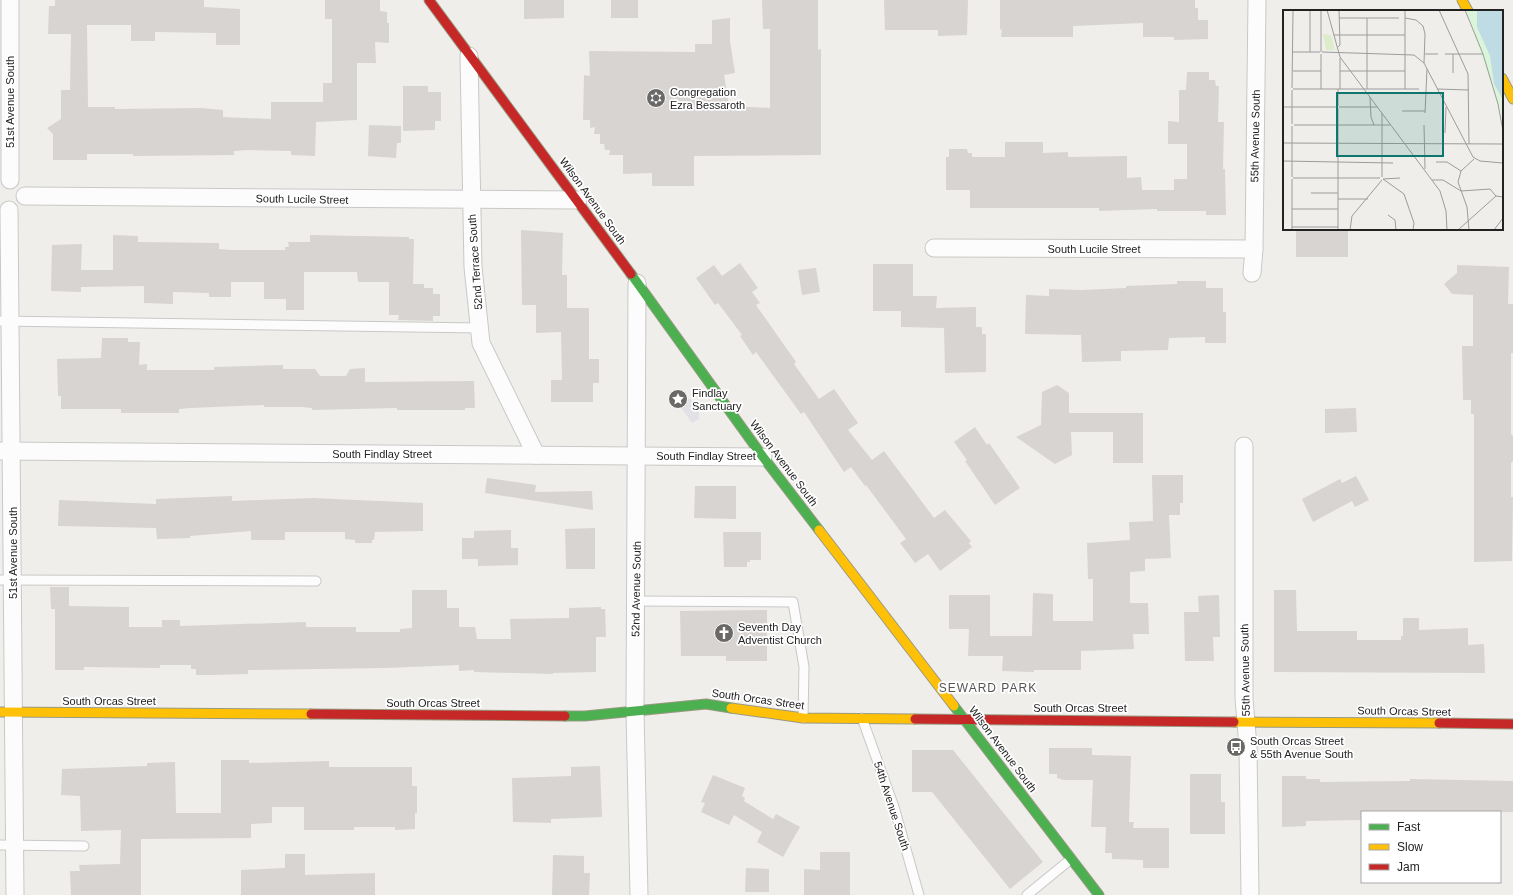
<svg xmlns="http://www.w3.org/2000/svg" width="1513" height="895" font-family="Helvetica,sans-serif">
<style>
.plaza{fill:#e2e1e5}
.building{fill:#d7d4d2}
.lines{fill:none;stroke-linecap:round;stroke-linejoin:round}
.lane-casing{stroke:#c9c8c7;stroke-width:11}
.street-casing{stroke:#c9c8c7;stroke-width:19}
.fast-casing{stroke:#999a82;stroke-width:11}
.slow-casing{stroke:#999a82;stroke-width:11}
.jam-casing{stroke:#999a82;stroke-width:11}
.lane{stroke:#fdfcfc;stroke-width:9}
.street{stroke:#fdfcfc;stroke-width:17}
.fast{stroke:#4caf50;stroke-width:9}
.slow{stroke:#ffc107;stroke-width:9}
.jam{stroke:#c62828;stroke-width:9}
.labels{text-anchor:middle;stroke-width:3.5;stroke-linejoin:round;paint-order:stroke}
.poi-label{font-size:11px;fill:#222;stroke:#fff;text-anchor:start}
.street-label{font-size:11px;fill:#222;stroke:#fff}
.neighbourhood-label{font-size:12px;letter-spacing:1px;fill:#555;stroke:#fff}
.inset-road{fill:none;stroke:#9e9c9b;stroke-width:1}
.view{fill:#0f766e;fill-opacity:0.15;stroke:#0f766e;stroke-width:2}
.inset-edge{fill:none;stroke:#222;stroke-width:2}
</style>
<rect width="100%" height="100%" fill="#f0eeeb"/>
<path class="plaza" d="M681 397 691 399 699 410V419L692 423 676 400Z"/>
<g class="building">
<path d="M55 0H204V7L240 9V45H216V33L155 32V41H131V25H87L88 107H115V109L201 108 223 110V117L271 119V102H323V83H332V19H325V0H380V11L387 12V23H389V43L375 42 376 63H357V120L316 122 315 156 291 155V151L247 150 234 151V155L133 156V154H87V160H53V134L47 128 61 119V90H70L71 34H48L49 6H55Z"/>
<path d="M524 0H564V18L524 19Z"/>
<rect x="611" y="0" width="27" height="18"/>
<path d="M762 0H818V50L821 49V155L694 156V186H652V173L623 174V155H609L610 150H605L604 144H600V134H594L595 127 590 128V120H583L584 75 590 76 589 51 695 52V44H712V20L730 18V41L735 73 724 75 729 106 770 108V29H763Z"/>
<path d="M884 0H968L967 35 938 36V30H885Z"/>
<path d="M1000 0H1195V8H1198V20H1208V39L1174 40V37H1143V23L1073 26V37H1001L1002 29 1000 30Z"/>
<path d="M1187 72H1209V80H1215L1216 86H1219L1218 122H1224L1223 169H1225L1226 215H1206V211H1157V209L1099 211V208H970V190H946V157H949V149H967L968 153H972V157H1005V142H1043V153L1068 152V157L1127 156V178L1141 177 1142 190H1174V179H1187V144H1168V121L1179 122V90H1186Z"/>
<path d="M403 86H428V92H441V121H435V130L403 131Z"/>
<path d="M369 125 401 126V143H397L396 158 368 156Z"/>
<rect x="1296" y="229" width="52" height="28"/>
<path d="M521 230 563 233 562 275H567V308H589V359H599V383H593V402H551V380H562L561 332 536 333V305H522Z"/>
<path d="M113 235 138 236V242L219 243V249L231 250H285V247H289L288 242H310V235L409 237V239H414L413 284H424V288H433V294H440V316H433V321L398 320 399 315H389V282H358L357 272H304V310H286V299H264V282H231V297H209V293L173 292V304L144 303V286L81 287V292L51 291 52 245 82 244 81 270H113Z"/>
<path d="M740 263 758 288 752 292 760 303 756 305 796 362 794 364 819 399 834 389 858 423 848 430 872 460 884 451 934 518 945 510 971 541 969 543 972 547 940 571 928 554 915 563 900 543 906 539 866 485 865 486 851 467 844 472 804 412 801 414 756 352 753 355 740 336 742 335 718 303 715 305 696 278 714 265 722 276Z"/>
<path d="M873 264H913V296H937L936 308 976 307V327H982V334H986V372L945 373 944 328 901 327V311H873Z"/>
<path d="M1457 265 1509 267 1508 304H1513V353H1511V434L1513 436V461L1511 463V497H1513L1512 561 1474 562V414H1471V400H1463L1462 346H1473V295L1452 294 1444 284 1457 273Z"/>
<path d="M816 268 820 292 802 295 798 270Z"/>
<path d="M1177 281H1206V288H1223V312H1226V343H1205V337L1169 338 1168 350 1121 351V361L1082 362 1081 335 1025 334 1026 295 1049 296V289L1081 290 1126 288V286L1177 284Z"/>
<path d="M102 338H128V342H140L139 365 147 364V370H214V367L283 365V369H315L320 376H346L350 369 365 368V382L474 381 475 408H465V410H397V408L312 410V408L301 407H264V405L191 408 179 409V413H121V409H61V396H58L57 359 101 358Z"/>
<path d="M1057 385 1069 393V413H1143V463H1113V432H1071L1072 455 1055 464 1016 437 1041 425 1042 392Z"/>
<path d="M1356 408 1357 432 1325 433V409Z"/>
<path d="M975 427 987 445 989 443 1020 488 995 505 965 461 967 460 954 442Z"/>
<path d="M1152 475H1183V503H1180V515H1169L1171 558 1145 559V571L1130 572V603H1148L1149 634H1133L1134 649 1081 651V670H1034V672L1002 671 1003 656H968L969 629H949V595H990V636H1032L1033 593 1053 594V621H1093V579H1088L1087 543 1130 540 1129 522 1153 521Z"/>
<path d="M1356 476 1369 500 1355 507 1352 501 1313 522 1302 499 1340 479 1342 483Z"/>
<path d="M487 478 536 485 535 492 592 491 593 510 485 493Z"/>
<path d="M695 486H736V519L694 518Z"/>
<path d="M232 496V501L313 498 423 503V531L375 532 374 540H372V543H355V540L345 539V532H285V540H251V531L190 536V538L157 539 156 528 58 526 59 500 156 504V499Z"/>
<path d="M595 528V569H566L565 529Z"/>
<path d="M511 530V548H518V565L478 566V559H462V538H474V531Z"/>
<path d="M723 532H761V560H750V562H747V567H724Z"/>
<path d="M50 587H69V606L129 607V627H162V620H180V626L306 622V627H356V632H400V629L412 628V590H447V608H459V627H475L477 639H511L510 619 569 618V608L601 607V609H605L606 637H596V672L553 673V674L474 672V670L459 671V665L385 668 248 670V674L212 675H196V669H191V665H160V668L84 667V670H55V609H51Z"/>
<path d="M1274 590H1296L1297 631H1357V640H1401V636H1403V618H1419V630L1468 628V645L1484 644 1485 673 1274 672Z"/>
<path d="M1219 595 1220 637H1213L1214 661H1185L1184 612H1199L1198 596Z"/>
<path d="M767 610V661H726V656H681L680 611Z"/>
<path d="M1049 748H1092V755L1131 756 1129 822H1134L1133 828H1169V868H1143V860L1112 859V853H1105L1106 827H1091L1093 780H1064L1057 778V774H1049Z"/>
<path d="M912 750H953L1043 862 1010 889 932 792H912Z"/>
<path d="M221 760H249V763L329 761V767H412V786H417V813H415V829L395 830V827H354V830H304V807H272V823L251 824V838L141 839V895H71L70 871H80L79 865 120 864 121 830 81 831 80 796 61 795 62 769 147 766V763L175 762 176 813H221Z"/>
<path d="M600 766 602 817 551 819V823L513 822 512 778 571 776V767Z"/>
<path d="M1190 774H1221V802H1225V834H1190Z"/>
<path d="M713 775 745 788 742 796 745 798 744 801 773 819 776 814 800 827 783 857 757 842 762 832 734 815 729 825 701 812 705 803 701 802Z"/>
<path d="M1282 776H1306V779H1320V782L1410 781V779L1513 781V812H1362V820L1306 821V826L1282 827Z"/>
<path d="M820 852H850V895H804V869L820 870Z"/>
<path d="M285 854H305V875L375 873V895H241V870L285 868Z"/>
<path d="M553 855 584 856V873H590L589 895H552Z"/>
<path d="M746 868 769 869V892H745Z"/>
</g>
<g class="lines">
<g class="lane-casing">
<g id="lane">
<path d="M0 321 480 328"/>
<path d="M0 580 316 581"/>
<path d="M636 601 793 602 804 667 803 718"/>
<path d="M862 718 894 807 919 895"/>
<path d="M0 845 84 846"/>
<path d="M1027 895 1071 859"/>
</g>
</g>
<g class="street-casing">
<g id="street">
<path d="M10 0V180"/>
<path d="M469 56 473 267 481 343 536 455"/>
<path d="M25 196 578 200"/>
<path d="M9 210 15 895"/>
<path d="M934 248 1254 249"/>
<path d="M1252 273 1254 249 1257 0"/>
<path d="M637 283 635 711 639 895"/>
<path d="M1244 446V698L1248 747 1250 895"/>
<path d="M0 451 763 457"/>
</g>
</g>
<g class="fast-casing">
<g id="fast">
<path d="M631 274 763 457 819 530"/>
<path d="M954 706 1099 895"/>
<path d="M565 716H585L706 704 731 708"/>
</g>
</g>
<g class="slow-casing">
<g id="slow">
<path d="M1462 0 1468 11"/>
<path d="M1502 78 1513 99"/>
<path d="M819 530 954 706"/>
<path d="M731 708 803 718 915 719"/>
<path d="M0 712 311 714"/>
<path d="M1234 722 1439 723"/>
</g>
</g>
<g class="jam-casing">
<g id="jam">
<path d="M429 0 631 274"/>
<path d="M311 714 565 716"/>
<path d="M915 719 1234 722"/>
<path d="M1439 723 1513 724"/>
</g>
</g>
<use href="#lane" class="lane"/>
<use href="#street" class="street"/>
<use href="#fast" class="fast"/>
<use href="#slow" class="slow"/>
<use href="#jam" class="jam"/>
</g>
<defs>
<g id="synagogue-disc" transform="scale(1)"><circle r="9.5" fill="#6a6968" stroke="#fff"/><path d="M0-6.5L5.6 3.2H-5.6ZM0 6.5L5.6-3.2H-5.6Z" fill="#fff"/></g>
<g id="sight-disc" transform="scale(1)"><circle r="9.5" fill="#6a6968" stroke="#fff"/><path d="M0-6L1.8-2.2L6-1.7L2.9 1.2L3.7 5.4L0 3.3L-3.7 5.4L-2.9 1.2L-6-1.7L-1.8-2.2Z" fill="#fff"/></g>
<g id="church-disc" transform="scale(1)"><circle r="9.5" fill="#6a6968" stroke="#fff"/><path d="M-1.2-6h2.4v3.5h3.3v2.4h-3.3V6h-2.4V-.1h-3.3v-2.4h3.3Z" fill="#fff"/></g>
<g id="bus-disc" transform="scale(1)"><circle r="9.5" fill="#6a6968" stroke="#fff"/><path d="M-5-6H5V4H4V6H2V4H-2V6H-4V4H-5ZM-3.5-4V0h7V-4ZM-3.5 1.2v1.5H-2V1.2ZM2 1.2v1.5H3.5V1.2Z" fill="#fff"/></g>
</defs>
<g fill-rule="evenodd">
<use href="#synagogue-disc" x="656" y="98"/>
<use href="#sight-disc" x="678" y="399"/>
<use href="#church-disc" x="724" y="633"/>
<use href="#bus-disc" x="1236" y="747"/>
</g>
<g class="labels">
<g class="poi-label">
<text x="670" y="96">Congregation<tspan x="670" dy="13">Ezra Bessaroth</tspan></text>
<text x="692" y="397">Findlay<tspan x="692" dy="13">Sanctuary</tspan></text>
<text x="738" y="631">Seventh Day<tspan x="738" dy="13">Adventist Church</tspan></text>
<text x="1250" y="745">South Orcas Street<tspan x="1250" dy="13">&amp; 55th Avenue South</tspan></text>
</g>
<g class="street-label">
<text transform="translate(10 102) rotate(-90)" y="4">51st Avenue South</text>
<text transform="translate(1255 136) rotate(-89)" y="4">55th Avenue South</text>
<text transform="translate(302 199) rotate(1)" y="4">South Lucile Street</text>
<text transform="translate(593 201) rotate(54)" y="4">Wilson Avenue South</text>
<text x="1094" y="253">South Lucile Street</text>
<text transform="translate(475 262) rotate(-94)" y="4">52nd Terrace South</text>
<text x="382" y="458">South Findlay Street</text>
<text x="706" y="460">South Findlay Street</text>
<text transform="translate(784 463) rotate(53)" y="4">Wilson Avenue South</text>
<text transform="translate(13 553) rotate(-90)" y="4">51st Avenue South</text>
<text transform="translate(636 589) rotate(-89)" y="4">52nd Avenue South</text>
<text transform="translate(1245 670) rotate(-91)" y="4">55th Avenue South</text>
<text transform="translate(758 699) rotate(8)" y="4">South Orcas Street</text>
<text x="109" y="705">South Orcas Street</text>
<text x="433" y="707">South Orcas Street</text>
<text x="1080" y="712">South Orcas Street</text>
<text transform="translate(1404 711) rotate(1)" y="4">South Orcas Street</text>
<text transform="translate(1003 749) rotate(53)" y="4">Wilson Avenue South</text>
<text transform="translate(892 806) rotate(72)" y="4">54th Avenue South</text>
</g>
<g class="neighbourhood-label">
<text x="988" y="692">SEWARD PARK</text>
</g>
</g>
<g transform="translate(1283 10)">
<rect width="220" height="220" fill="#f0eeeb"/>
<path d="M40 24 48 25 52 40H43Z" fill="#ddeccb"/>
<path d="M183 0H194V17L207 46 211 74 220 90V118L218 103Z" fill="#daf5da"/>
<path d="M194 0H220V90L211 74 207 46 194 17Z" fill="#bfdbe3"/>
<path class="inset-road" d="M27 0V42M44 0 57 47 157 181 163 201 164 220M122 0V79M156 0 185 64 186 134M182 0 200 44 215 94 220 121M56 8H116M84 8V79M122 8 133 10 140 16 142 24 141 53M51 25H122M54 38 57 35 56 0M9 42H37M38 42V0M39 42 131 45 141 53 190 147 197 151 220 153M38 44V79M142 44H155M162 44H200M170 44V63M10 61H38M57 61H122M9 78 10 0M10 79H136M55 79V96M57 79V48M154 79 186 80M9 80V114M87 87 88 107 91 115M0 97H54M56 97H94M55 98V220M119 101H142M99 103V167M142 103 144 59M11 115H107M141 115 142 159M162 123 163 97M0 133 220 134M0 151 110 153M153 152H164L178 161M9 167V116M10 168H97M9 169V220M100 169 121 184 131 213 130 220M100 169 117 168M149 170H160L178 181 207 179 213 186 220 187M28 183H55M55 189H85M9 199H55M105 205 112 210 113 220M9 217H55M67 220 69 206 99 170M175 220 213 186M186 220 184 197 175 172 178 161 191 149M211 220 220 208"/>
<path class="view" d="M54 83H160V146H54Z"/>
<rect width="220" height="220" class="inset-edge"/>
</g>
<rect x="1361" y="811" width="140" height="72" fill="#ffffff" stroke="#a7a7a7"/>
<rect x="1369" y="824" width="20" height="6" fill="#4caf50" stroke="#a7a7a7"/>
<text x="1397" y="831" font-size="12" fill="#222222">Fast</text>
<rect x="1369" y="844" width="20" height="6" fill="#ffc107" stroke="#a7a7a7"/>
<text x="1397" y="851" font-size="12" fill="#222222">Slow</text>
<rect x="1369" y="864" width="20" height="6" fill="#c62828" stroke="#a7a7a7"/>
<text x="1397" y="871" font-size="12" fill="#222222">Jam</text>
</svg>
